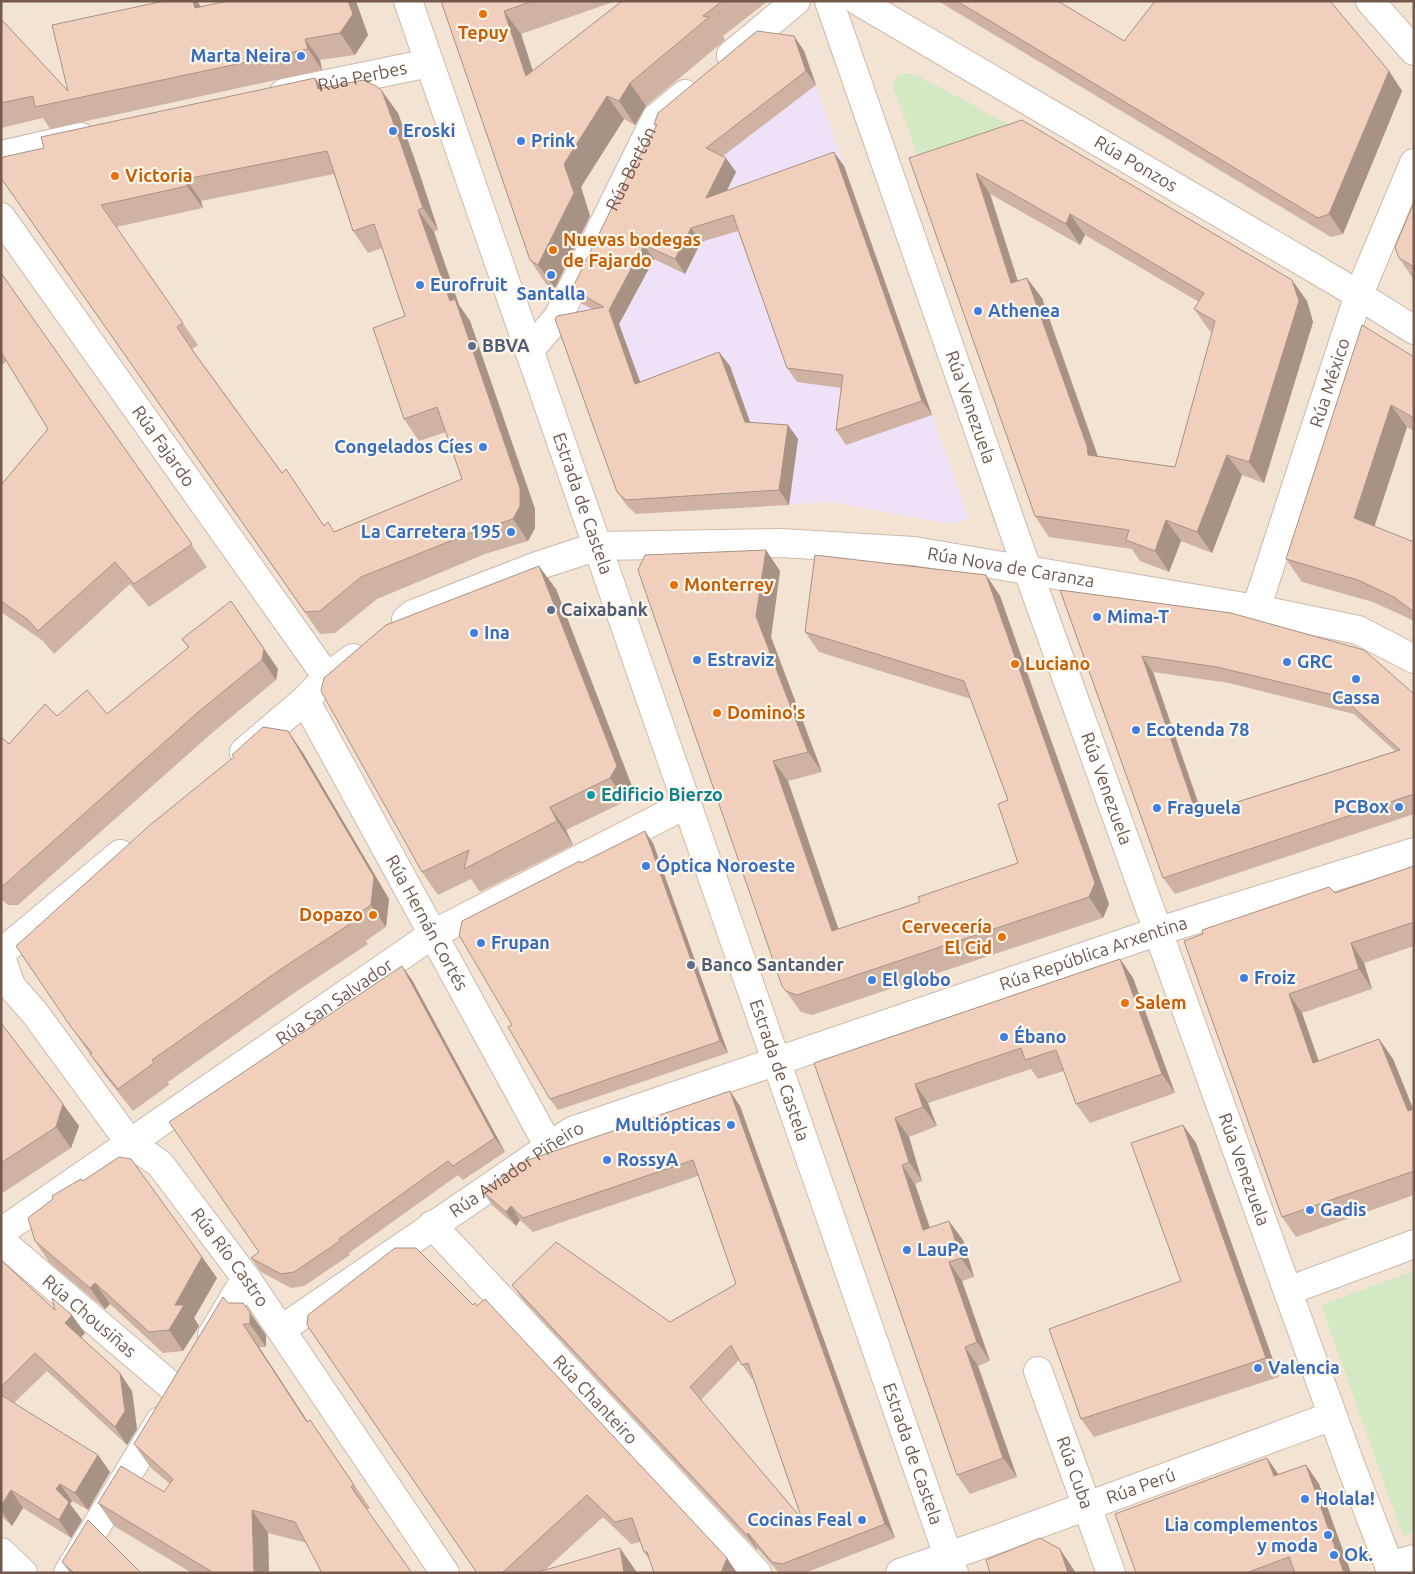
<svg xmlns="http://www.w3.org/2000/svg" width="1415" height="1574" font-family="Ubuntu,sans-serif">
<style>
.residential{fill:#f3e3d3}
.education{fill:#efe2f8}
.green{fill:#d4e8c4}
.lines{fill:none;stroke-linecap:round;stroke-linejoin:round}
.street-casing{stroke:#cdb9ac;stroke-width:30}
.secondary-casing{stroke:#d1bbac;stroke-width:30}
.street{stroke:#fff;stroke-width:28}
.secondary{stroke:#fff;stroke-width:28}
.wall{fill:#ceb3a3;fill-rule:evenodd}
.shaded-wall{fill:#a89284}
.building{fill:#f0d0bd;stroke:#a89284;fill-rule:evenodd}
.food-dot{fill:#e8710a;stroke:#fef6eb;stroke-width:2}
.shop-dot{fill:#3f7fe0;stroke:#fef6eb;stroke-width:2}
.service-dot{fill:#5c6f8a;stroke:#fef6eb;stroke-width:2}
.culture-dot{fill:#0f9aa8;stroke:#fef6eb;stroke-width:2}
.labels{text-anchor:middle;stroke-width:4.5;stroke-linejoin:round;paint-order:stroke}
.food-label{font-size:18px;font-weight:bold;fill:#c56008;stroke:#fef6eb;text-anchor:start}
.shop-label{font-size:18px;font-weight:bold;fill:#366cbe;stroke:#fef6eb;text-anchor:start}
.street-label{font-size:18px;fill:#73584b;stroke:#fef6eb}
.service-label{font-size:18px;font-weight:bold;fill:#4e5e75;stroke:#fef6eb;text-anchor:start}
.culture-label{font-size:18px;font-weight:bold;fill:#0d838f;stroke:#fef6eb;text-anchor:start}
</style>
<rect width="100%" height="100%" fill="#fbf2e5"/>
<rect class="residential" x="1" y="1" width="1413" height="1572"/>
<path class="education" d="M804 51 844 166 969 519 952 524 830 502 636 514 627 506 564 331 584 300Z"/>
<g class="green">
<path d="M905 74 917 75 1019 130 922 168 892 84 897 76Z"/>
<path d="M1414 1271V1532L1403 1536 1321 1305Z"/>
</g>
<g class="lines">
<g class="street-casing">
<g id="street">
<path id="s1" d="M829 1 1015 535 1349 1461 1392 1573"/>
<path id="s2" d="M858 1 1339 283 1414 330"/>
<path d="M1370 1 1414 51"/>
<path d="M731 55 796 1"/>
<path id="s3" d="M284 93 429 63"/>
<path d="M1 155 81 137"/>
<path id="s4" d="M1 217 327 677"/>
<path id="s5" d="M529 351 558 317 656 118 685 94"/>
<path id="s6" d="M1256 609 1359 294 1414 163"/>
<path id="s7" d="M406 620 413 614 537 566 598 546 781 543 914 551 1256 609 1358 630 1414 659"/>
<path id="s8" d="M305 700 548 1145"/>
<path d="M244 752 305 700 327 677 353 658"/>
<path d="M1 953 120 854"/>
<path id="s9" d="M1 957 11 986 34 1012 130 1143 160 1164 246 1278 445 1573"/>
<path id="s10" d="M432 1225 757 1573"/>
<path id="s11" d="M1 1232 433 934 687 804"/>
<path id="s12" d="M1 1241 177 1391"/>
<path d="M1288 1291 1414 1244"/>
<path id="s13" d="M282 1329 572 1131 1159 931 1414 852"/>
<path d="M212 1335 246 1278"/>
<path id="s14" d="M1038 1371 1111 1573"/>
<path d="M1 1552 23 1573"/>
<path d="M1389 1566 1414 1559"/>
<path d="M68 1573 160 1421"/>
<path id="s15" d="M900 1573 1000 1538 1332 1416"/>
</g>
</g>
<g class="secondary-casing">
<g id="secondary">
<path id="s16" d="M408 1 954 1573"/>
</g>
</g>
<use href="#street" class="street"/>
<use href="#secondary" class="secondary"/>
</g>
<g class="wall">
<path d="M164 1H197L200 7 368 35 355 55 320 60 322 70 50 129 43 118 1 128V19L68 91Z"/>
<path d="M441 1H616L521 34 533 71 622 1H768L723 36 725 40 646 106 635 125 624 119 581 187 590 216 555 288 546 284 530 260Z"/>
<path d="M938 1H1058L1124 41 1389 71 1402 91 1343 234 1331 237Z"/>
<path d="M794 36 804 51 816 85 723 156 736 172 727 190 844 166 932 415 846 445 836 430 841 388 797 382 787 368 738 231 701 242 685 274 654 259 619 324 640 382 730 366 750 422 788 425 798 439 789 505 636 514 627 506 617 492 592 309 582 304 572 289 656 127 654 124Z"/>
<path d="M322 88 398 113 417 166 438 230 434 232 459 305 470 321 535 509V528L528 541 485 554 377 599 335 633 320 634 1 178ZM334 174 353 231 368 253 382 248 405 316 404 419 419 441 446 432 462 479 334 532 325 526 282 473 203 364 192 349 198 345 116 227 203 208 201 201Z"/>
<path d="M1022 120 1307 301 1313 322 1264 483 1242 475 1212 553 1181 541 1169 572 1140 561 1132 549 1049 537 1035 516 909 158ZM990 194 1080 245 1085 235 1199 302 1194 309 1209 330 1212 332 1175 467 1098 456 1042 298 1018 281Z"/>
<path d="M1414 202V280L1399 258Z"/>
<path d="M1 273 207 567 149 607 130 584 54 654 43 641 1 612V485L48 429 7 361 1 366Z"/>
<path d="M1414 357V431L1407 427 1374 526 1414 542V622L1410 619 1373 602 1302 582 1286 559Z"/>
<path d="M645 555 780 571 771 637 822 772 788 781 838 929 920 902 1018 863 1008 800 971 699 819 652 805 632 986 575 1000 596 1109 904 1103 918 812 1015 801 1012 782 986Z"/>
<path d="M556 589 633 789 626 801 566 830 573 845 480 892 471 879 438 895 422 872Z"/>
<path d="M1060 590 1414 694V814L1175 894 1163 878ZM1153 672 1229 683 1354 714 1395 751 1202 813Z"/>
<path d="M231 601 278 669 276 680 212 733 18 905H8L1 899V737L9 744 57 716 107 714 188 648 182 639Z"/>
<path d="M288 731 303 753 389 899 386 927 366 941 368 944 294 993 168 1082 169 1085 133 1111 106 1077 71 1027Z"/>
<path d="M653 843 728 1053 558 1110 550 1099 512 1025 582 863Z"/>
<path d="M1414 866V946L1364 963 1372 989 1302 1013 1319 1061 1379 1039 1393 1059 1413 1109H1414V1195L1296 1237 1282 1217 1184 941 1335 893Z"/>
<path d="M1120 959 1133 978 1175 1093 1090 1123 1076 1104 1064 1071 1038 1079 1031 1069 928 1103 937 1126 909 1137 922 1181 915 1184 930 1228 963 1240 974 1277 962 1281 990 1361 978 1366 1017 1477 970 1494 957 1475 814 1063Z"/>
<path d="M402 966 412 980 505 1152 463 1180 458 1175 349 1253 350 1255 304 1286 291 1288 261 1272 251 1258 259 1252Z"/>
<path d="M1 1023 79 1126 71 1148 1 1194Z"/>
<path d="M740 1106 895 1538 805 1573H779L757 1548V1550L522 1299 512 1285 670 1322 736 1284 698 1176 533 1232 520 1220 516 1226 492 1205 482 1191ZM739 1360 752 1379H753L802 1519 701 1400Z"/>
<path d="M1183 1125 1196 1143 1279 1377 1094 1437 1081 1419 1181 1281Z"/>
<path d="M83 1181 202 1257 217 1278 194 1318 199 1326 183 1351 163 1353 110 1304 105 1309 49 1262 35 1241Z"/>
<path d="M1 1260 55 1310 85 1333 81 1337 132 1391 137 1429 127 1445 47 1371 14 1403 98 1455 110 1472 88 1510 72 1501 70 1504 82 1520 71 1538 23 1508 12 1526 1 1516Z"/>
<path d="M228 1303 266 1335V1347H259L308 1422 310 1420 370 1508 307 1543 268 1533 269 1573H192L114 1526 98 1503 164 1492 170 1484 150 1467 134 1444Z"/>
<path d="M307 1325 727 1558 650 1561 644 1552 640 1542 631 1544 603 1517 545 1570 636 1571V1573H477Z"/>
<path d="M1267 1458 1278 1474 1306 1465 1319 1484 1351 1573H1136Z"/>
<path d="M62 1562 141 1573H70Z"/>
</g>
<g class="shaded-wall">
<path d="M193 1H197L207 16 195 8Z"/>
<path d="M348 1H356L368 35 355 55 340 33Z"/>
<path d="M504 11 521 34 542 100 526 76Z"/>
<path d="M794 36 804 51 816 85 806 71Z"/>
<path d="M305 39 320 60 322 70 308 49Z"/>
<path d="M1389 71 1402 91 1343 234 1329 214Z"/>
<path d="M315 78 331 100 318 89Z"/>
<path d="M630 83 646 106 635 125 619 101Z"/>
<path d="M382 91 398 113 417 166 438 230 423 208Z"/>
<path d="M607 96 624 119 581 187 590 216 555 288 538 265 564 164Z"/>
<path d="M834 152 844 166 932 415 922 401Z"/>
<path d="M726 158 736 172 716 212 706 198Z"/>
<path d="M976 173 990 194 1025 304 1011 283Z"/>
<path d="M186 179 201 201 203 208 187 186Z"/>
<path d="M418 210 434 232 459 305 470 321 535 509V528L528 541 513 519 450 301Z"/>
<path d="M1070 214 1085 235 1080 245 1066 224Z"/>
<path d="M691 228 701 242 685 274 675 259Z"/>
<path d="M644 245 654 259 619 324 646 398 635 384 609 310Z"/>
<path d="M1027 278 1042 298 1101 466 1088 455Z"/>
<path d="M1292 280 1307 301 1313 322 1264 483 1249 462Z"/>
<path d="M719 352 730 366 755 436 745 422Z"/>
<path d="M1391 405 1407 427 1370 540 1354 518Z"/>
<path d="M788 425 798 439 789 505 779 490Z"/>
<path d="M1227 455 1242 475 1212 553 1197 532Z"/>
<path d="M1166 520 1181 541 1169 572 1155 551Z"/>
<path d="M766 550 780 571 771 637 822 772 808 752 756 616Z"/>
<path d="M539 566 556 589 633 789 626 801 610 778Z"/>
<path d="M986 575 1000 596 1109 904 1103 918 1089 897Z"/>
<path d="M231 601 278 669 276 680 262 660Z"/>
<path d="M1142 656 1153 672 1208 832 1197 815Z"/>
<path d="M288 731 303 753 389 899 386 927 371 905Z"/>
<path d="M773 761 788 781 846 951 832 931Z"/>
<path d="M550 807 566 830 573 845 557 821Z"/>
<path d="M645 831 653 843 728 1053 720 1041Z"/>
<path d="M1351 943 1364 963 1372 989 1359 969Z"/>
<path d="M1120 959 1133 978 1175 1093 1162 1074Z"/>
<path d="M402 966 412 980 505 1152 495 1138Z"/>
<path d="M1289 994 1302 1013 1326 1083 1313 1063Z"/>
<path d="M1379 1039 1393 1059 1414 1111H1408Z"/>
<path d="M915 1084 928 1103 937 1126 923 1107Z"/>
<path d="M730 1091 740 1106 895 1538 885 1524Z"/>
<path d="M63 1104 79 1126 71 1148 56 1127Z"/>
<path d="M895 1118 909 1137 922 1181 909 1162Z"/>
<path d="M1183 1125 1196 1143 1279 1377 1266 1358Z"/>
<path d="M902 1165 915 1184 937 1249 923 1230Z"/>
<path d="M511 1206 520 1220 516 1226 506 1212Z"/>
<path d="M949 1221 963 1240 974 1277 961 1258Z"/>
<path d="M202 1257 217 1278 194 1318 199 1326 183 1351 169 1330 175 1305Z"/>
<path d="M949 1262 962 1281 990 1361 977 1342Z"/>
<path d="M95 1283 110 1304 105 1309 90 1288Z"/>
<path d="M243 1303 266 1335V1347L250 1324Z"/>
<path d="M72 1315 85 1333 78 1341 65 1323Z"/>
<path d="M243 1324 259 1347 323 1445 307 1422Z"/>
<path d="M965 1347 978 1366 1017 1477 1003 1458Z"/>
<path d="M120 1373 132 1391 137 1429 127 1445 115 1427Z"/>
<path d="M98 1455 110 1472 88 1510 75 1493Z"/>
<path d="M1267 1458 1281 1478 1274 1476Z"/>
<path d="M1306 1465 1319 1484 1351 1573H1344Z"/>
<path d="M60 1484 72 1501 70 1504 82 1520 71 1538 59 1520 56 1489Z"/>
<path d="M11 1490 23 1508 12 1526 1 1510V1506Z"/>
<path d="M252 1510 268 1533 269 1573H254Z"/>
<path d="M748 1533 757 1548V1550L747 1535Z"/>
<path d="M620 1548 636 1571V1573H624Z"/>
<path d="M1060 1549 1076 1573H1068Z"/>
<path d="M727 1558 737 1573H721Z"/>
</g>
<g class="building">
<path d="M164 1H193L195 8 227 1H348L353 14 340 33 305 39 308 49 35 107 33 96 1 103V19L68 91 52 25Z"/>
<path d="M441 1H533L504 11 526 76 622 1H722L703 16 709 17 630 83 619 101 607 96 564 164 574 193 538 265 530 260Z"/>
<path d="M957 1H1058L1124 41 1155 1H1330L1389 71 1329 214 1318 218Z"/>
<path d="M757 31 794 36 806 71 706 148 726 158 706 198 834 152 922 401 836 430 843 375 787 368 733 215 691 228 675 259 644 245 609 310 635 384 719 352 745 422 788 425 779 490 626 500 617 492 555 319 557 316 604 307 572 289 625 181 657 125 654 124 658 113Z"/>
<path d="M315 78 318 89 363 80 376 86 382 91 401 144 423 208 418 210 450 301 455 299 520 488V506L513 519 470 533 361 577 320 611 305 612 1 178V160L3 157 44 148 41 137ZM327 151 353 231 374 224 405 316 373 328 404 419 437 407 462 479 334 532 328 522 324 526 286 469 282 473 195 354 177 327 183 323 101 205 187 186 186 179Z"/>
<path d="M1022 120 1292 280 1299 301 1249 462 1227 455 1197 532 1166 520 1155 551 1126 540 1129 530 1035 516 909 158ZM976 173 1066 224 1070 214 1204 293 1194 309 1215 321 1175 467 1088 455 1087 446 1027 278 1011 283Z"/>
<path d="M1414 202V267L1399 258 1395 247Z"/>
<path d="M1 273 192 544 134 584 115 562 38 631 27 619 1 601V485L48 429 1 352Z"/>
<path d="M1362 325 1414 357V418L1391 405 1354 518 1414 542V612L1394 597 1358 580 1286 559Z"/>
<path d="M766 550 756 616 808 752 773 761 832 931 920 902 918 897 1018 863 998 804 1008 800 964 681 805 632 815 555 986 575 1095 883 1089 897 797 995 786 991 782 986 638 570 645 555Z"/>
<path d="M539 566 617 766 610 778 550 807 557 821 464 869 469 850 422 872 321 691 324 678 386 625Z"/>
<path d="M1060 590 1231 613 1364 650 1414 694V794L1163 878ZM1142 656 1217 667 1342 697 1400 750 1197 815Z"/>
<path d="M231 601 264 649 262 660 197 713 4 885H1V737L9 744 45 704 57 716 87 690 107 714 189 647 182 639Z"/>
<path d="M263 727 288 731 374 877 371 905 350 919 353 922 278 971 152 1060 154 1063 118 1089 90 1054 92 1053 71 1027 16 946 150 825 234 757 232 755Z"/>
<path d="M645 831 720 1041 550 1099 508 1027 512 1025 459 935 462 921 580 861 581 863Z"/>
<path d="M1414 866V922L1351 943 1359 969 1289 994 1313 1063 1379 1039 1408 1111 1414 1109V1171L1282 1217 1184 941 1203 934 1202 930 1329 887 1335 893Z"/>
<path d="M1120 959 1162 1074 1076 1104 1056 1050 1025 1060 1021 1048 915 1084 923 1107 895 1118 909 1162 902 1165 923 1230 949 1221 961 1258 949 1262 977 1342 965 1347 1003 1458 957 1475 814 1063Z"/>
<path d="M402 966 495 1138 453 1166 448 1161 339 1239 340 1241 294 1272 281 1274 251 1258 259 1252 169 1122Z"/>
<path d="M1 1023 63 1104 56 1127 1 1163Z"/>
<path d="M730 1091 885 1524 782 1564 772 1562 748 1533 747 1535 512 1285 556 1242 670 1322 736 1284 693 1160 523 1218 511 1206 506 1212 482 1191 525 1161ZM731 1345 742 1365 748 1363 802 1519 690 1387Z"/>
<path d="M1183 1125 1266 1358 1081 1419 1049 1329 1181 1281 1131 1143Z"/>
<path d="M119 1157 131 1159 202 1257 175 1305H184L169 1330 149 1332 95 1283 90 1288 35 1241 28 1218 53 1199 52 1196 81 1179 83 1181Z"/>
<path d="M395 1248H416L473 1305 475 1303 477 1306 485 1299 727 1558 721 1573H654L647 1552H644L632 1518 615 1522 587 1495 502 1573H477L307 1325 308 1315Z"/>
<path d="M1 1260 55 1310 52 1298 72 1315 65 1323 120 1373 125 1411 115 1427 35 1353 1 1387Z"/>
<path d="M223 1297 228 1303H243L250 1312V1324H243L307 1422 310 1420 354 1485 351 1487 412 1573H322L295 1522 252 1510 254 1573H214L98 1503 121 1466 164 1492 173 1479 134 1444Z"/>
<path d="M1 1395 98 1455 75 1493 60 1484 56 1489 69 1502 59 1520 11 1490 1 1506Z"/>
<path d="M1267 1458 1274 1476 1306 1465 1344 1573H1295L1289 1557 1246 1573H1136L1115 1514Z"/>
<path d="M88 1520 141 1573H74L62 1562Z"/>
<path d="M1040 1538 1060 1549 1068 1573H990L986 1560Z"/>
<path d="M620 1548 624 1573H535Z"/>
</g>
<g class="food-dot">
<circle cx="483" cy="14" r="5"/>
<circle cx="115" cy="176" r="5"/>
<circle cx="553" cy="250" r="5"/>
<circle cx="674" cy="585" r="5"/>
<circle cx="1015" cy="664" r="5"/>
<circle cx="717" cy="713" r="5"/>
<circle cx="373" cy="915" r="5"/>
<circle cx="1002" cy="937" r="5"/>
<circle cx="1125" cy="1003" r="5"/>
</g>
<g class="shop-dot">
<circle cx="301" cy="56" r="5"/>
<circle cx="393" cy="131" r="5"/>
<circle cx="521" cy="141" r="5"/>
<circle cx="551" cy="275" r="5"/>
<circle cx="420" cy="285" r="5"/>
<circle cx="978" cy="311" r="5"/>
<circle cx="483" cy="447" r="5"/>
<circle cx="511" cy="532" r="5"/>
<circle cx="1097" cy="617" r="5"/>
<circle cx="474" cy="633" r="5"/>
<circle cx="697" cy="660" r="5"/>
<circle cx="1287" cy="662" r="5"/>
<circle cx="1356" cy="679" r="5"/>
<circle cx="1136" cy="730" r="5"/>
<circle cx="1399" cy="807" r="5"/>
<circle cx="1157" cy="808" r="5"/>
<circle cx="646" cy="866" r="5"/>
<circle cx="481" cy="943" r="5"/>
<circle cx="1244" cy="978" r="5"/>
<circle cx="872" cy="980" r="5"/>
<circle cx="1004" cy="1037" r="5"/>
<circle cx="731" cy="1125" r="5"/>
<circle cx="607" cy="1160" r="5"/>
<circle cx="1310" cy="1210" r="5"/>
<circle cx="907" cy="1250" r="5"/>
<circle cx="1258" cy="1368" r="5"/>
<circle cx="1305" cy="1499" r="5"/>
<circle cx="862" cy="1520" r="5"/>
<circle cx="1328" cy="1535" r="5"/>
<circle cx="1334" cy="1555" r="5"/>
</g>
<g class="service-dot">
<circle cx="472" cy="346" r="5"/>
<circle cx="551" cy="610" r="5"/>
<circle cx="691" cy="965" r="5"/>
</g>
<circle class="culture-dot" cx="591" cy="795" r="5"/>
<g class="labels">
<g class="food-label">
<text x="483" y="39" text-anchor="middle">Tepuy</text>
<text x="125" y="182">Victoria</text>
<text x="563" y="246">Nuevas bodegas<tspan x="563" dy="21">de Fajardo</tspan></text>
<text x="684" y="591">Monterrey</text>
<text x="1025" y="670">Luciano</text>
<text x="727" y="719">Domino's</text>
<text x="363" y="921" text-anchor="end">Dopazo</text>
<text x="992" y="933" text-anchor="end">Cervecería<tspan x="992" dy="21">El Cid</tspan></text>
<text x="1135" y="1009">Salem</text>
</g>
<g class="shop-label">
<text x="291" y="62" text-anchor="end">Marta Neira</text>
<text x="403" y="137">Eroski</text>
<text x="531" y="147">Prink</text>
<text x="430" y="291">Eurofruit</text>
<text x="551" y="300" text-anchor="middle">Santalla</text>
<text x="988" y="317">Athenea</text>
<text x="473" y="453" text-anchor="end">Congelados Cíes</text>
<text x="501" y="538" text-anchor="end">La Carretera 195</text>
<text x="1107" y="623">Mima-T</text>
<text x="484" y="639">Ina</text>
<text x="707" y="666">Estraviz</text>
<text x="1297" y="668">GRC</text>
<text x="1356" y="704" text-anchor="middle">Cassa</text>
<text x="1146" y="736">Ecotenda 78</text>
<text x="1389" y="813" text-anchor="end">PCBox</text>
<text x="1167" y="814">Fraguela</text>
<text x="656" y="872">Óptica Noroeste</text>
<text x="491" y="949">Frupan</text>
<text x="1254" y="984">Froiz</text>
<text x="882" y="986">El globo</text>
<text x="1014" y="1043">Ébano</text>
<text x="721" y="1131" text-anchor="end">Multiópticas</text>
<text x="617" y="1166">RossyA</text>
<text x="1320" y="1216">Gadis</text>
<text x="917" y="1256">LauPe</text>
<text x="1268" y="1374">Valencia</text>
<text x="1315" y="1505">Holala!</text>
<text x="852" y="1526" text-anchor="end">Cocinas Feal</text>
<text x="1318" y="1531" text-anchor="end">Lia complementos<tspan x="1318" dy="21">y moda</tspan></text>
<text x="1344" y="1561">Ok.</text>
</g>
<g class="street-label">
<text dy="6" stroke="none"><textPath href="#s3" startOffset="80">Rúa Perbes</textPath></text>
<text dy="6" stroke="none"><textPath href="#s2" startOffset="322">Rúa Ponzos</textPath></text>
<text dy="6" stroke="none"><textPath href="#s5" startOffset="210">Rúa Bertón</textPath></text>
<text dy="6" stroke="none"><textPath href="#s6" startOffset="238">Rúa México</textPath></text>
<text dy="6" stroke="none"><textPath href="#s1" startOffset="430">Rúa Venezuela</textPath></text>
<text dy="6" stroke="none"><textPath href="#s4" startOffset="281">Rúa Fajardo</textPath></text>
<text dy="6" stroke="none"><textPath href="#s16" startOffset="532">Estrada de Castela</textPath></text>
<text dy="6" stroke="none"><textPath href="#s7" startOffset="621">Rúa Nova de Caranza</textPath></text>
<text dy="6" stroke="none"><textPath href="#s1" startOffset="835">Rúa Venezuela</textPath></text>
<text dy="6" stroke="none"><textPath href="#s8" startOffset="254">Rúa Hernán Cortés</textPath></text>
<text dy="6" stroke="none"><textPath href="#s13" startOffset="902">Rúa República Arxentina</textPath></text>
<text dy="6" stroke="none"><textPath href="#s11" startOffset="405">Rúa San Salvador</textPath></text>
<text dy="6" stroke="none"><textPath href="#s16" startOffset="1132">Estrada de Castela</textPath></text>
<text dy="6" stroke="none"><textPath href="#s1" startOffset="1240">Rúa Venezuela</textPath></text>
<text dy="6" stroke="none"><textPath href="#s13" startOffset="284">Rúa Aviador Piñeiro</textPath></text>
<text dy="6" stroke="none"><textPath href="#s9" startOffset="381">Rúa Río Castro</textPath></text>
<text dy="6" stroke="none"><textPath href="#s12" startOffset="116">Rúa Chousiñas</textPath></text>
<text dy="6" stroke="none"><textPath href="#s10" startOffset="239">Rúa Chanteiro</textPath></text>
<text dy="6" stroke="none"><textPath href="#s16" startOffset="1538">Estrada de Castela</textPath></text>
<text dy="6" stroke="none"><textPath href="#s14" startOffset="108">Rúa Cuba</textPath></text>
<text dy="6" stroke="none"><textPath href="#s15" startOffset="256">Rúa Perú</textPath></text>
</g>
<g class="service-label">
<text x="482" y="352">BBVA</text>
<text x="561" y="616">Caixabank</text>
<text x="701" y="971">Banco Santander</text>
</g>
<g class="culture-label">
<text x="601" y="801">Edificio Bierzo</text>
</g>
</g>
<rect width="1415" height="1574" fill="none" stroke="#73584b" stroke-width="5"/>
</svg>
